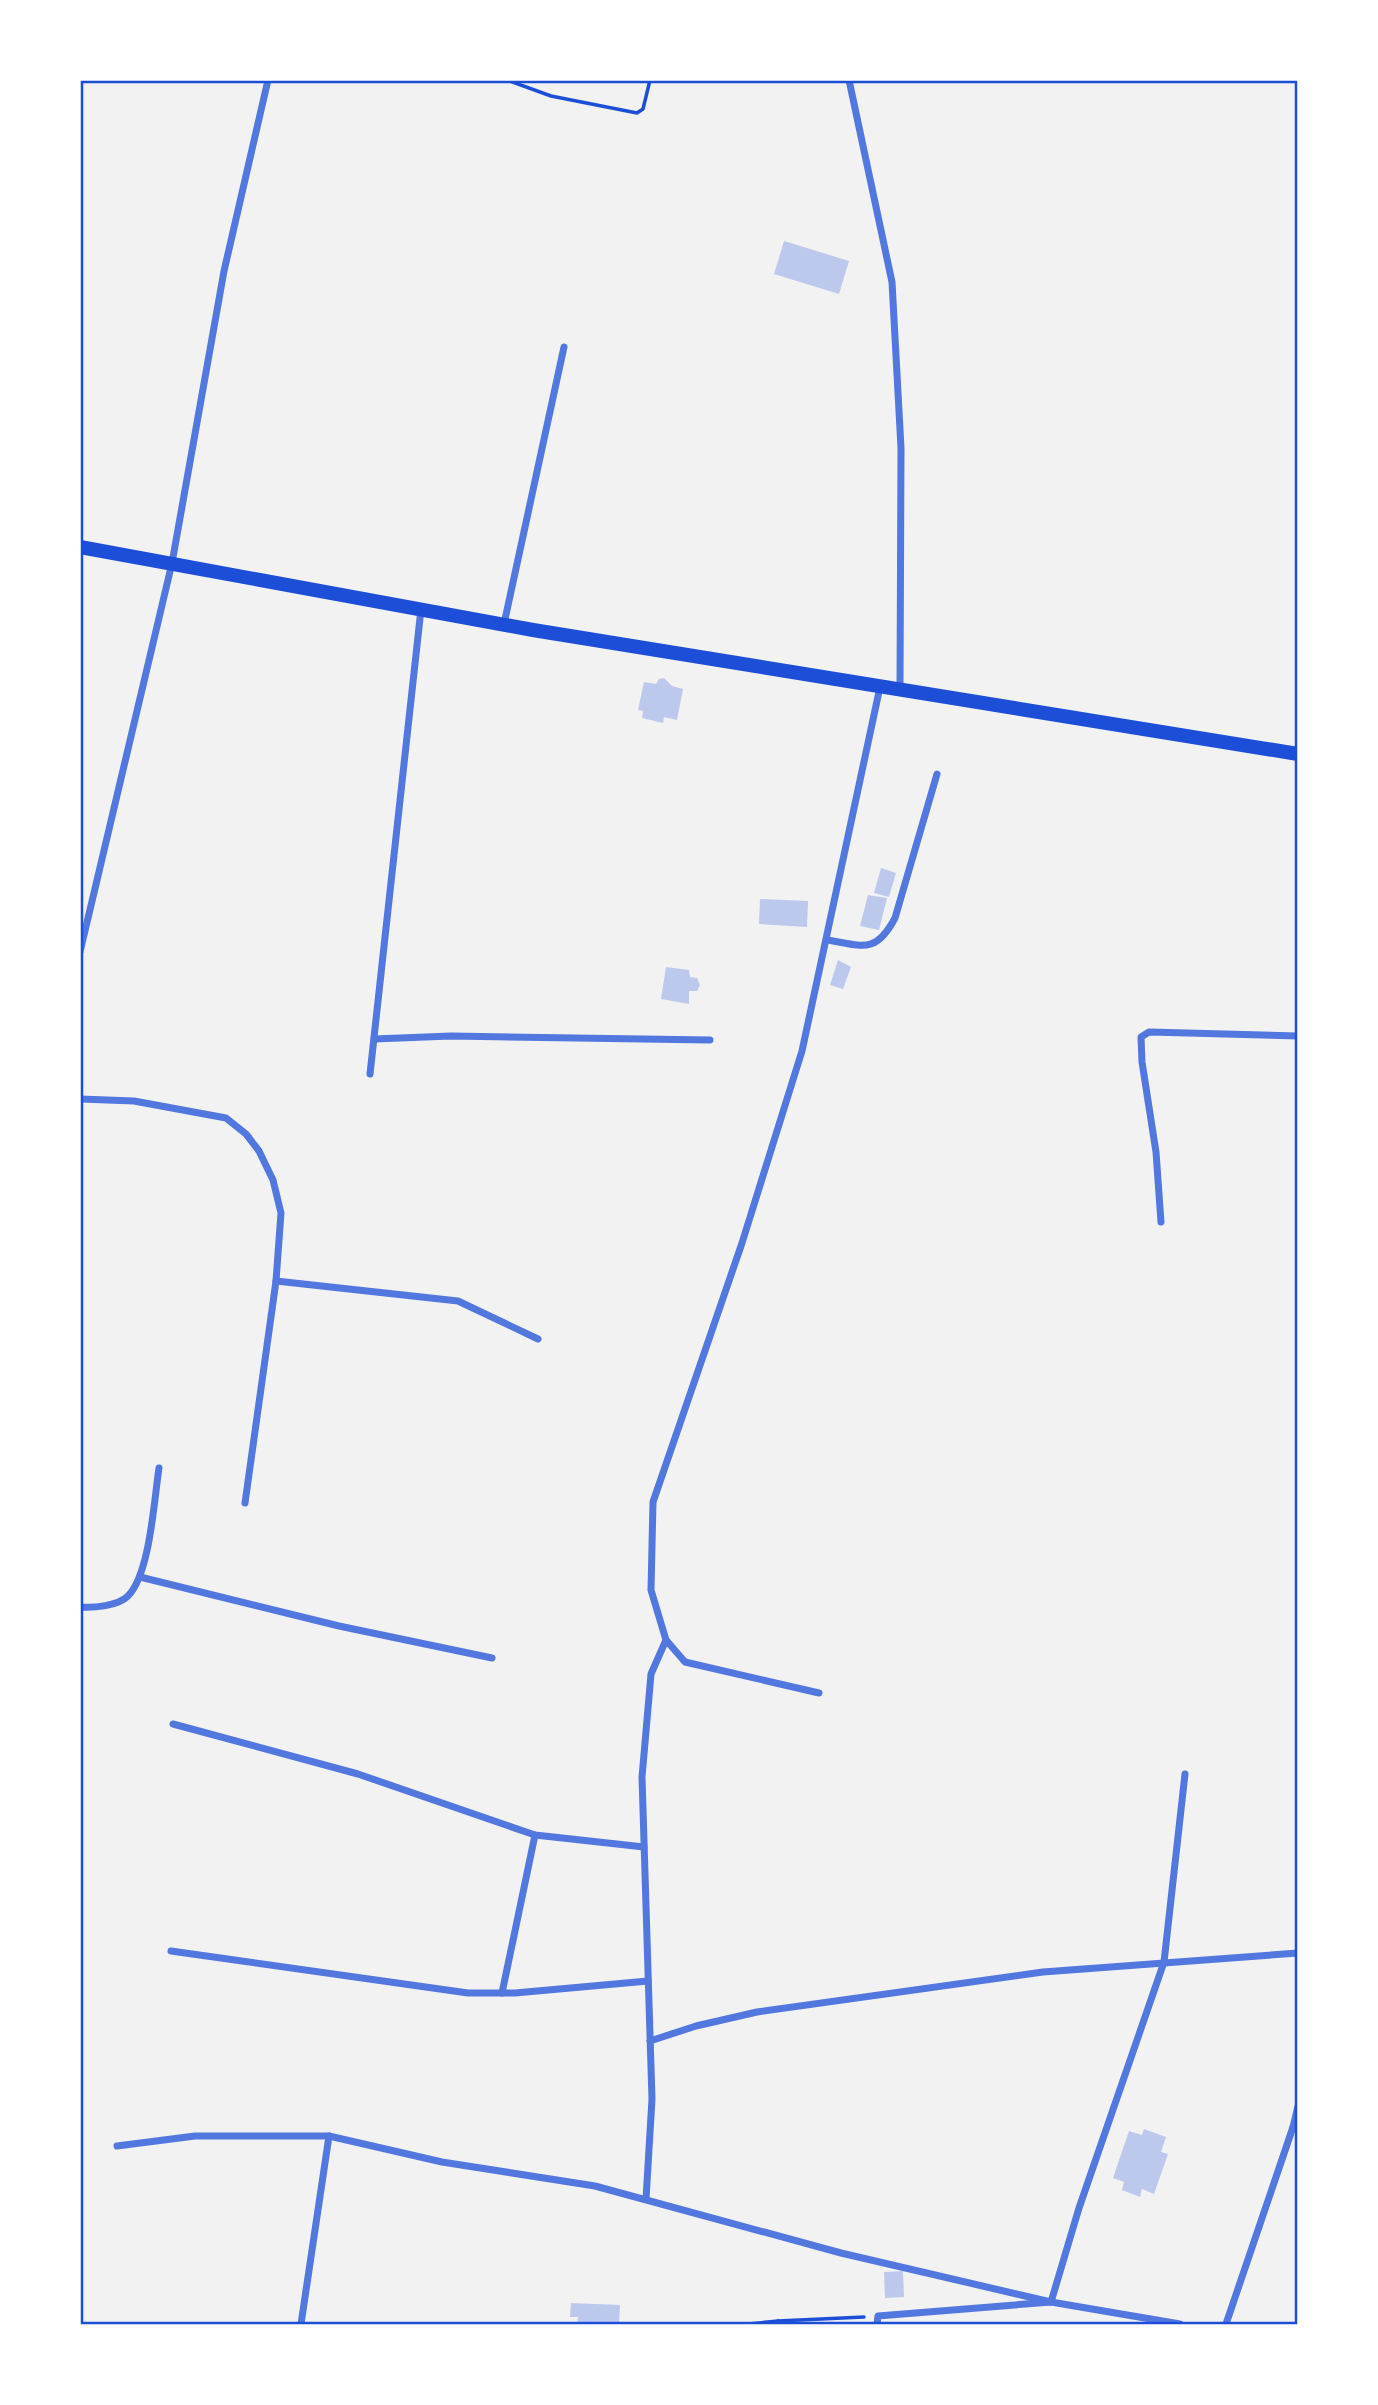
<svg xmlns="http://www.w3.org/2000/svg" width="1378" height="2405" font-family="Quicksand,sans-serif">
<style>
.building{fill:#bdc9ec}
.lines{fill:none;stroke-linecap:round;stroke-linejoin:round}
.path{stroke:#1d4ed8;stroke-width:3.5}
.minor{stroke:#5277de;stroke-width:7}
.secondary{stroke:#1d4ed8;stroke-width:14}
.neatline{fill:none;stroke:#1d4ed8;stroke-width:2.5}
</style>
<rect width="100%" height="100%" fill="#f2f2f2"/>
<g class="building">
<path d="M784 241 849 261 839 294 774 274Z"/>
<path d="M664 678 672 686 683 689 677 720 664 717 663 723 642 718 643 711 638 710 644 682 656 684 659 679Z"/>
<path d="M881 868 896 873 889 897 874 893Z"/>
<path d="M868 895 887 898 879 930 860 926Z"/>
<path d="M760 899 808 901 807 927 759 924Z"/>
<path d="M838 960 851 967 843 989 830 985Z"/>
<path d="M666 967 689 970 690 977 697 978 700 985 697 991H689V1004L661 999Z"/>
<path d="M1144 2129 1166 2137 1161 2152 1168 2154 1154 2194 1142 2189 1140 2197 1122 2190 1124 2182 1113 2178 1129 2131 1142 2135Z"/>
<path d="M903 2271 904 2297 885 2298 884 2272Z"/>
<path d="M571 2303 620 2305 619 2324H577L578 2317H570Z"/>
</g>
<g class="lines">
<g class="path">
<path d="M507 80 551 96 637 113 643 109 650 80"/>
<path d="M748 2324 778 2321"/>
<path d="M779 2324 778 2321 864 2317"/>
</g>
<g class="minor">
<path d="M849 80 892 282 901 448 900 687"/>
<path d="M504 624 564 347"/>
<path d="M828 940C863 946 876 954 895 918L937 774"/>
<path d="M80 952 172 563 224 271 268 80"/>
<path d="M374 1039 451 1036 710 1040"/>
<path d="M370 1074 421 609"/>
<path d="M80 1099 134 1101 226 1118 246 1134 259 1151 273 1180 281 1213 276 1281 245 1503"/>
<path d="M1161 1222 1156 1152 1142 1062 1141 1037 1149 1032 1298 1036"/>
<path d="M276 1281 458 1301 538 1339"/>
<path d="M140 1577 339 1626 492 1658"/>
<path d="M80 1607C94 1608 118 1606 128 1596 150 1574 154 1500 159 1468"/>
<path d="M819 1693 685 1662 666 1640 651 1590 653 1502 742 1243 802 1051 880 687"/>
<path d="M173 1724 358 1774 535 1835 644 1847"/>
<path d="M171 1951 468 1993H515L648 1981"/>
<path d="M502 1993 535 1835"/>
<path d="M650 2041 696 2026 757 2012 1043 1972 1298 1953"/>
<path d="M1293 2127 1298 2106"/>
<path d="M117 2146 195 2136H329L442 2162 595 2186 841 2253 1051 2302 1079 2208 1164 1962 1185 1774"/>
<path d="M646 2199 652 2099 642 1777 651 1674 666 1640"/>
<path d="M301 2324 329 2136"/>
<path d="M877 2324 878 2316 1051 2302 1180 2324"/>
<path d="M1226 2324 1293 2127H1298"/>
</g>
<path class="secondary" d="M80 547 533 630 1298 754"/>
</g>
<rect width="1378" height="2405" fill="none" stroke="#ffffff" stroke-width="164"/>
<rect x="82" y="82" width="1214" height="2241" class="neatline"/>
</svg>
